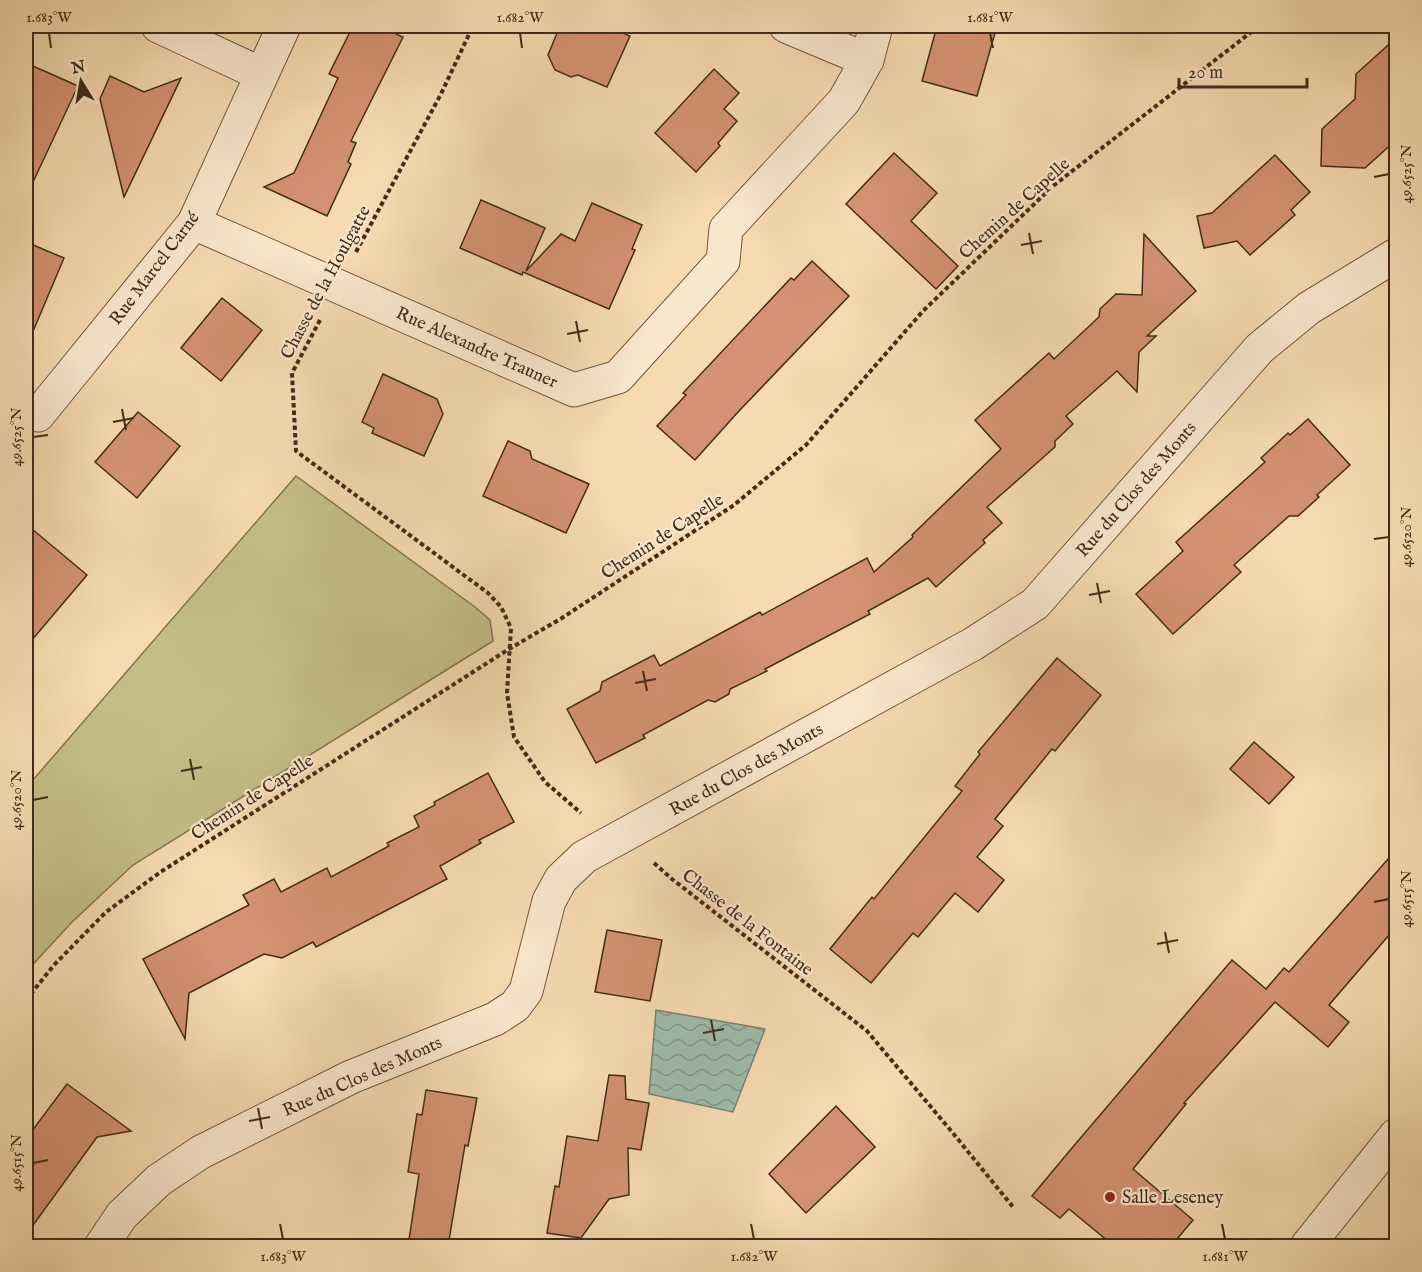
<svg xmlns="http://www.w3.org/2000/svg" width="1422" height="1272" font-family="'IM FELL English',serif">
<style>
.grass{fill:#c4bd87;stroke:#837450;stroke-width:1.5}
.water{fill:url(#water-waves);stroke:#798270;stroke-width:1.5}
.building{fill:#d49173;stroke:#422c18;stroke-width:1.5}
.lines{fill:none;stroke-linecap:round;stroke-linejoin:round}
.minor-casing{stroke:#6f583e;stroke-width:35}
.path{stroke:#422c18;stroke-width:4;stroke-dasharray:4.5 3;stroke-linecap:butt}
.minor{stroke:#f9e7cc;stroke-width:33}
.ticks{fill:none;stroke:#422c18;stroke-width:2}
.poi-dot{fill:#8f2418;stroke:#f9e7cc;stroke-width:2}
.labels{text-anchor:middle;stroke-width:4.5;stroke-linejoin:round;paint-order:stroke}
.street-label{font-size:18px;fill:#422c18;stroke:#f9e7cc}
.poi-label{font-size:18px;fill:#422c18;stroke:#f9e7cc;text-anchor:start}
.neatline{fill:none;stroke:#422c18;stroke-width:2}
.ticks-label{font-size:15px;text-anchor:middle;fill:#422c18}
</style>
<defs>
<pattern id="water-waves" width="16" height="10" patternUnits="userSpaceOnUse" patternTransform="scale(1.5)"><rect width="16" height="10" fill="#9dbbab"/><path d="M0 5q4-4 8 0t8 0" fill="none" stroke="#82988a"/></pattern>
</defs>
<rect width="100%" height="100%" fill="#f6dab1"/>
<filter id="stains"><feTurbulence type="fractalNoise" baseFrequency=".00333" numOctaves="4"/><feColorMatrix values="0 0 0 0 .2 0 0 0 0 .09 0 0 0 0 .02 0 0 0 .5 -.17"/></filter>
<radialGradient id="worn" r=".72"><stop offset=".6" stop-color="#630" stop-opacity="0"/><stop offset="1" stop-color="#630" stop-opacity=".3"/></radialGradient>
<path class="grass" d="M296 476 475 607 490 620 493 641 133 865 71 923 26 972V788Z"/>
<path class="water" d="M656 1010 765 1029 733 1112 649 1094Z"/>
<g class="building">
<path d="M353 26H379L403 37 351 141 356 143 348 162 351 164 327 216 264 187 294 173 338 78 329 74Z"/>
<path d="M560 26H593L601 29 608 26 630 36 607 87 578 75 571 77 555 70 548 55Z"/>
<path d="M937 26H997L977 96 922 81Z"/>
<path d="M1396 38V140L1365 168 1321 166 1322 129 1355 99 1356 74Z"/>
<path d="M26 63 78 86 26 197Z"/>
<path d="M714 69 739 93 724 109 737 121 718 143 720 146 696 172 655 133Z"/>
<path d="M110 76 144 92 181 78 124 197 100 99Z"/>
<path d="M894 153 937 193 911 221 958 266 936 289 846 204Z"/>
<path d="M1275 155 1310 192 1291 210 1295 215 1250 255 1237 241 1204 248 1197 216 1212 213Z"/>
<path d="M481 200 545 228 526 271 561 234 575 241 592 203 642 225 632 249 635 250 609 309 523 272 522 275 460 248Z"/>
<path d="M1144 234 1196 291 1147 336H1156L1139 352 1137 392 1117 371 1066 416 1073 424 1055 441V447L987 507 1002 523 983 540 985 543 936 587 928 578 868 611 870 614 765 669 767 671 730 689 729 694 715 702 708 700 643 735 645 738 596 763 567 709 600 691 602 682 654 655 660 666 760 612 762 615 867 558 874 572 913 537 912 535 1001 449 975 420 1049 353 1054 359 1099 317 1100 309 1116 294 1142 295Z"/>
<path d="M26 242 64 258 26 348Z"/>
<path d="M812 261 849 296 738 412 695 460 657 426 686 395 683 393 791 278 794 280Z"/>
<path d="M222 298 262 330 221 381 181 348Z"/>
<path d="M383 374 437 399 443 414 424 456 372 433 374 428 362 422Z"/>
<path d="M138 412 180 446 137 498 95 462Z"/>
<path d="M1308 419 1350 465 1317 495 1319 497 1298 516H1289L1234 565 1241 572 1173 634 1136 594 1183 551 1176 542 1265 462 1261 458 1288 433 1290 435Z"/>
<path d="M508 441 530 451 532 459 589 484 566 533 483 496Z"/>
<path d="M26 524 87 575 26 647Z"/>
<path d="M1057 658 1101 695 1055 751 1052 749 995 819 1003 826 977 857 1004 880 978 912 955 893 918 937 913 933 871 983 830 949 872 897 874 899 962 791 955 786 980 754 978 752Z"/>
<path d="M1254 742 1294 777 1269 804 1230 769Z"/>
<path d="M488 773 514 822 479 840 481 843 440 866 447 879 316 947 313 942 282 958 264 954 189 993 185 1039 143 959 249 905 243 895 274 879 281 892 327 868 331 877 389 846 387 843 419 827 414 816 435 805 434 802Z"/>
<path d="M1396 850V927L1329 1005 1349 1022 1328 1047 1275 1002 1184 1103 1186 1104 1133 1169 1193 1220 1171 1246H1114L1069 1209 1060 1218 1032 1196 1072 1148 1232 960 1266 989 1284 968 1289 972Z"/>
<path d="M607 930 662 940 650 1001 595 992Z"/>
<path d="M609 1075 625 1076 626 1099 649 1103 641 1150 628 1148 629 1195 609 1199 581 1238 547 1233 555 1186 559 1187 567 1136 598 1141Z"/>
<path d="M67 1084 131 1131 97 1137 26 1235V1139Z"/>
<path d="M426 1090 477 1098 468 1146 465 1145 448 1246H408L419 1174 408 1172 417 1114 422 1115Z"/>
<path d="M836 1106 875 1147 806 1213 769 1174Z"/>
</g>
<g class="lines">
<g class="minor-casing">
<g id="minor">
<path d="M158 26 261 74"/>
<path d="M786 26 867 60"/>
<path d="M194 223 574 390 618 377 723 261 726 229 844 101 867 60 876 26"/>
<path d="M26 410 38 415 194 223 284 26"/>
<path d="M101 1246 122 1215 159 1180 201 1152 351 1077 495 1019 515 1006 526 991 549 901 561 879 584 857 973 644 1035 604 1260 348 1309 308 1396 255"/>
<path d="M1307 1246 1396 1135"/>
</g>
</g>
<g class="path">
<path d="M356 252 441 94 473 26"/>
<path d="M320 320 292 373 296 451 488 593 501 607 511 628 507 693 514 737 545 782 581 813"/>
<path d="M654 863 672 879 867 1031 952 1132 1013 1207"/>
<path d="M26 1000 54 965 106 912 162 871 509 649 562 618 734 505 806 445 923 311 1053 186 1259 26"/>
</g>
<use href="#minor" class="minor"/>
</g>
<path class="ticks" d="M49 33 51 48M520 33 522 48M990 33 993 48M1374 177 1389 174M1029 233 1033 254M1021 245 1042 241M576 321 580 342M567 334 588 330M122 409 126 430M113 422 134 418M33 437 48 435M1374 539 1389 537M1097 583 1101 603M1089 595 1110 591M643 671 647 691M635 683 656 679M190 759 194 780M181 771 202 767M33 800 48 797M1374 902 1389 899M1165 932 1169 953M1157 944 1178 940M711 1020 715 1041M703 1033 724 1029M258 1108 262 1129M249 1121 270 1117M33 1163 48 1160M280 1224 283 1239M751 1224 754 1239M1222 1224 1225 1239"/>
<circle class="poi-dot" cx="1110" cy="1197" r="6"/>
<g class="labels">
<g class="street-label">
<text transform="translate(1014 208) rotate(-42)" y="6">Chemin de Capelle</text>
<text transform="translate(154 268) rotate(-53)" y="6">Rue Marcel Carné</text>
<text transform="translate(325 282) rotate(-62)" y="6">Chasse de la Houlgatte</text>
<text transform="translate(477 347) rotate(24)" y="6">Rue Alexandre Trauner</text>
<text transform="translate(1136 489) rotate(-49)" y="6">Rue du Clos des Monts</text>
<text transform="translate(662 536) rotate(-33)" y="6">Chemin de Capelle</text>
<text transform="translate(746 769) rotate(-29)" y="6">Rue du Clos des Monts</text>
<text transform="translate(252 797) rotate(-33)" y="6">Chemin de Capelle</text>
<text transform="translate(748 922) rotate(38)" y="6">Chasse de la Fontaine</text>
<text transform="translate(362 1076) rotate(-24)" y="6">Rue du Clos des Monts</text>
</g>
<g class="poi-label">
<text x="1122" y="1203">Salle Leseney</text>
</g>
</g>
<rect width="1422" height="1272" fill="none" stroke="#f6dab1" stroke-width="66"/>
<g transform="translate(81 81) rotate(349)" stroke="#f9e7cc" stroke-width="4.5" paint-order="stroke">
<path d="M0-4.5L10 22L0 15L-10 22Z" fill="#422c18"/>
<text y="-9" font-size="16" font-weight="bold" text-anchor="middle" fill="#422c18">N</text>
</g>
<path d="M1179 78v9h128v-9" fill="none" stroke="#422c18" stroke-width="3"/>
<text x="1188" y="78" font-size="18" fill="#422c18" stroke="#f9e7cc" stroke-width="4.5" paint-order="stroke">20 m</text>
<rect x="33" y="33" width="1356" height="1206" class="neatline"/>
<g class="ticks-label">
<text x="49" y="22">1.683°W</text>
<text x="520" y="22">1.682°W</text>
<text x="990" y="22">1.681°W</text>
<text transform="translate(1406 174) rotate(-90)" y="5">49.6525°N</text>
<text transform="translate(16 437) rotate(-90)" y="5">49.6525°N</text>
<text transform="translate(1406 537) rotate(-90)" y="5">49.6520°N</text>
<text transform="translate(16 800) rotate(-90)" y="5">49.6520°N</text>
<text transform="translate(1406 899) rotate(-90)" y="5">49.6515°N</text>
<text transform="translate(16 1163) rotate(-90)" y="5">49.6515°N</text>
<text x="283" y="1261">1.683°W</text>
<text x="754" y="1261">1.682°W</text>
<text x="1225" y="1261">1.681°W</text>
</g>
<rect width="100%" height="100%" filter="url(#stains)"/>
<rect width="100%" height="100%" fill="url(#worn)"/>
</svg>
